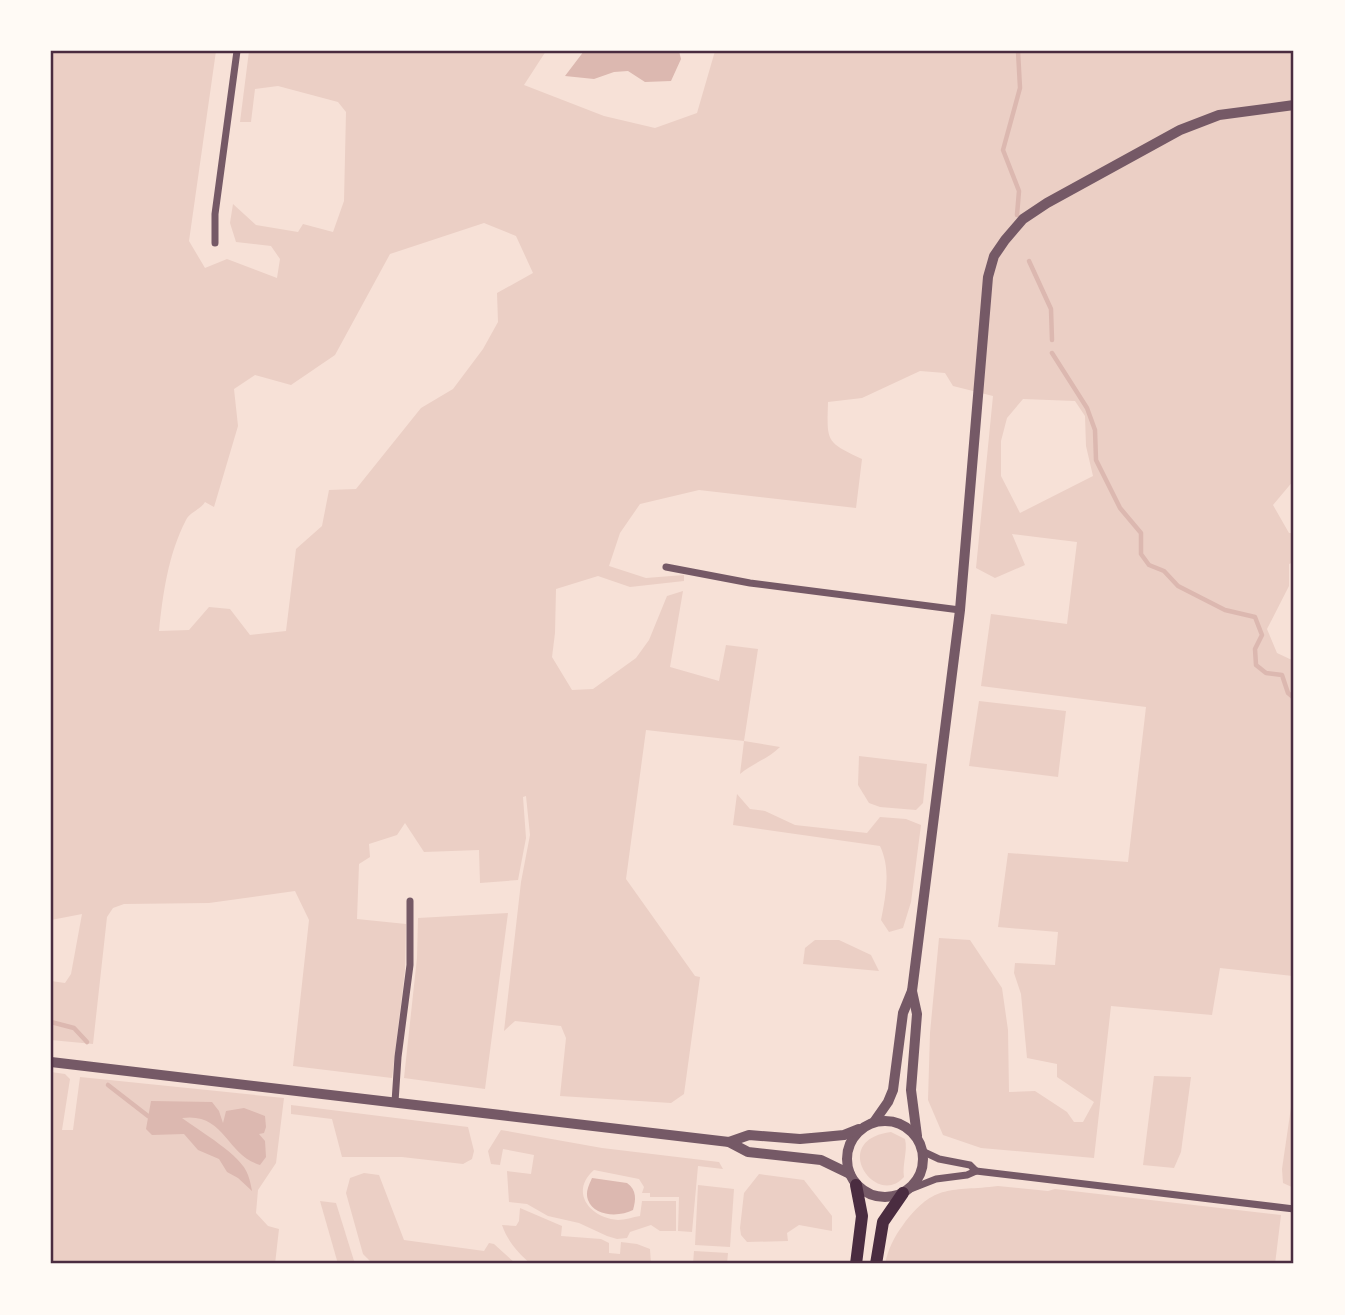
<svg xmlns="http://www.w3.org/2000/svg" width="1345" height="1315" font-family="'Exo 2',sans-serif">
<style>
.green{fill:#ebcfc5;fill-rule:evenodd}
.water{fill:#dcb8b0}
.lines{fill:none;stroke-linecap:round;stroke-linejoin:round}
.stream{stroke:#dcb8b0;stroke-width:4.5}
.minor{stroke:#755966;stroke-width:7}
.tertiary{stroke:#755966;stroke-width:10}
.secondary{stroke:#4a2c40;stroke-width:12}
.neatline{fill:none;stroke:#4a2c40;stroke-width:2.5}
</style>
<rect width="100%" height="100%" fill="#f7e1d7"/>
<g class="green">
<path d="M51 51H216L189 241 205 268 227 259 277 278 280 259 271 246 236 242 230 223 233 204 256 225 298 232 303 224 333 232 344 201 346 112 338 102 278 86 255 89 251 122H240L249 51H546L524 85 604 116 655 128 697 113 715 51H1294V480L1273 505 1289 533H1294V562L1289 564V586L1267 629 1277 653 1294 661 1293 976 1220 968 1212 1015 1111 1006 1094 1158 981 1148 943 1135 928 1100 930 1033 939 938 970 940 1002 988 1008 1030 1009 1092 1035 1091 1067 1112 1074 1122H1083L1094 1102 1057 1077V1064L1027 1058 1021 994 1014 973 1015 963 1055 965 1058 932 998 927 1008 853 1128 862 1146 707 981 686 991 614 1067 624 1077 542 1012 534 1025 565 995 578 976 568 993 396 953 386 945 373 920 371 862 398 828 402C827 441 825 442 862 459L856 508 699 490 640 504 620 533 609 566 646 578 684 575V581L630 587 598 576 556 589 555 633 552 657 572 690 593 689 636 658 649 640 667 596 683 591 670 667 719 681 726 645 758 649 744 741 780 747C768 759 753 763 740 774L744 741 646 730 626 879 695 976 700 977 684 1094 671 1103 560 1096 566 1038 561 1026 515 1021 504 1031 521 882 530 835 526 796 523 797 526 838 518 880 480 883 479 850 424 852 405 823 397 835 369 844 370 857 359 864 357 919 406 924 405 970 392 1078 293 1066 309 920 295 891 209 903 124 904 113 908 107 917 93 1044 51 1040V981L65 983 71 974 82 914 51 920ZM484 223 516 236 533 273 497 293 498 322 483 349 453 389 421 408 356 489 329 490 322 526 296 549 286 631 250 635 230 609 209 607 189 630 159 631C163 593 168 555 186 520 190 512 200 510 205 502L214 507 238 426 234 389 255 375 291 385 335 355 390 254ZM1023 399 1075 401 1085 416 1086 446 1093 476 1020 513 1001 476V441L1007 418Z"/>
<path d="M979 701 1066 711 1058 777 969 766Z"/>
<path d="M859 756 927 764 923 803 916 810 880 807 869 803 858 785Z"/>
<path d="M737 794 750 809 765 811 795 825 867 833 880 817 906 819 921 825 911 902 903 928 889 932 881 920C886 895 891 869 880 846L733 825Z"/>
<path d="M508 913 485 1089 404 1078 417 958 418 918Z"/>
<path d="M815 940H839L871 955 879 971 803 964 805 948Z"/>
<path d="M51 1072 65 1074 70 1079 62 1130H73L80 1077 284 1098 276 1163 258 1190 256 1213 268 1226 279 1229 275 1264H51Z"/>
<path d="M1154 1076 1191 1077 1181 1152 1174 1168 1143 1165Z"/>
<path d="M1294 1087V1188L1283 1183 1282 1169Z"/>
<path d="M291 1105 468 1127 474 1151 472 1159 463 1164 402 1157H342L332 1119 291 1114Z"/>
<path d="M501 1130 602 1148 719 1162 723 1169 698 1166 692 1232 678 1231 679 1197H650V1193H642L644 1187 639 1179 594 1170C569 1192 590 1218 618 1220 625 1220 633 1217 640 1216L642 1201H676V1231H660L651 1225 630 1232 627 1238 617 1239 607 1236 579 1223 548 1216 527 1204 509 1202 507 1171 531 1174 534 1155 503 1149 500 1165 491 1164 488 1151Z"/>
<path d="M891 1132 905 1139C908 1151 902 1164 904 1177 876 1209 828 1140 891 1132Z"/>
<path d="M364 1173 379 1175 404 1240 484 1251 489 1243 494 1244 516 1264H373L363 1254 346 1193 350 1178Z"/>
<path d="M759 1174 804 1180 832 1216V1231L799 1225 787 1233 788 1241 747 1242 741 1235 740 1228 744 1193Z"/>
<path d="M698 1185 734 1189 730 1247 695 1245Z"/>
<path d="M998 1186 1048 1191 1055 1189 1281 1215 1275 1264H885C888 1249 894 1237 903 1225 935 1182 951 1192 998 1186Z"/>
<path d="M320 1201 336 1203 355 1264H338Z"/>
<path d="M520 1208 562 1226 561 1236 601 1239 609 1243V1253L620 1254 621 1242 637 1244 650 1249 651 1264H531C518 1253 508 1242 502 1225L516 1226 519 1221Z"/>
<path d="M694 1251 728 1253 727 1264H693Z"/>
</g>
<g class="water">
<path d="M584 51H679L681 59 671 81 645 82 628 71 614 72 594 79 565 76Z"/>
<path d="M151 1101 212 1102 219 1111 223 1123 226 1111 244 1108 265 1116 266 1127 264 1133 259 1134 265 1141 266 1157 260 1165C226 1155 225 1112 182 1118 199 1131 242 1155 248 1175 250 1180 251 1186 252 1191L238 1178 227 1172 219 1159 198 1150 184 1134 152 1135 146 1129Z"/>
<path d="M592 1178 627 1183C637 1190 636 1200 633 1210 620 1217 594 1217 588 1200 585 1192 589 1185 592 1178Z"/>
</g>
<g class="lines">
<g class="stream">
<path d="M1017 215 1019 191 1003 150 1020 88 1018 51"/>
<path d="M1029 261 1051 309 1052 340"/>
<path d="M1052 353 1087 408 1095 430 1096 460 1120 508 1141 533V554L1149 565 1164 571 1178 586 1225 610 1255 617 1262 635 1255 649 1256 665 1266 673 1282 675 1288 693 1294 698"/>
<path d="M51 1022 74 1028 87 1042"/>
<path d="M108 1085 148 1116"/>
</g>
<g class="minor">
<path d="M215 243V214L237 51"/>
<path d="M666 567 750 583 960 610"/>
<path d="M395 1102 398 1057 410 965V901"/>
<path d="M922 1151 939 1159 970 1165 976 1171 1294 1209"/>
<path d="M908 1190 936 1179 967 1175 976 1171"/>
</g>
<g class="tertiary">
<path d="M912 991 917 1014 911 1090 917 1136"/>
<path d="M51 1062 729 1142 748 1152 821 1160 850 1174"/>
<circle cx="885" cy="1159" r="38"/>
<path d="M874 1122 888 1102 893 1090 903 1013 912 991 960 610 988 277 994 256 1005 240 1023 219 1047 203 1180 130 1219 115 1294 105"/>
<path d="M729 1142 749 1135 800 1139 823 1137 844 1135 859 1129"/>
</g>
<g class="secondary">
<path d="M856 1185 862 1216 856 1264"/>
<path d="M876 1264 883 1222 903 1193"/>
</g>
</g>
<rect width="1345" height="1315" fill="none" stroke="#fffaf5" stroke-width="105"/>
<rect x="52" y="52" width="1240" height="1210" class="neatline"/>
</svg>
